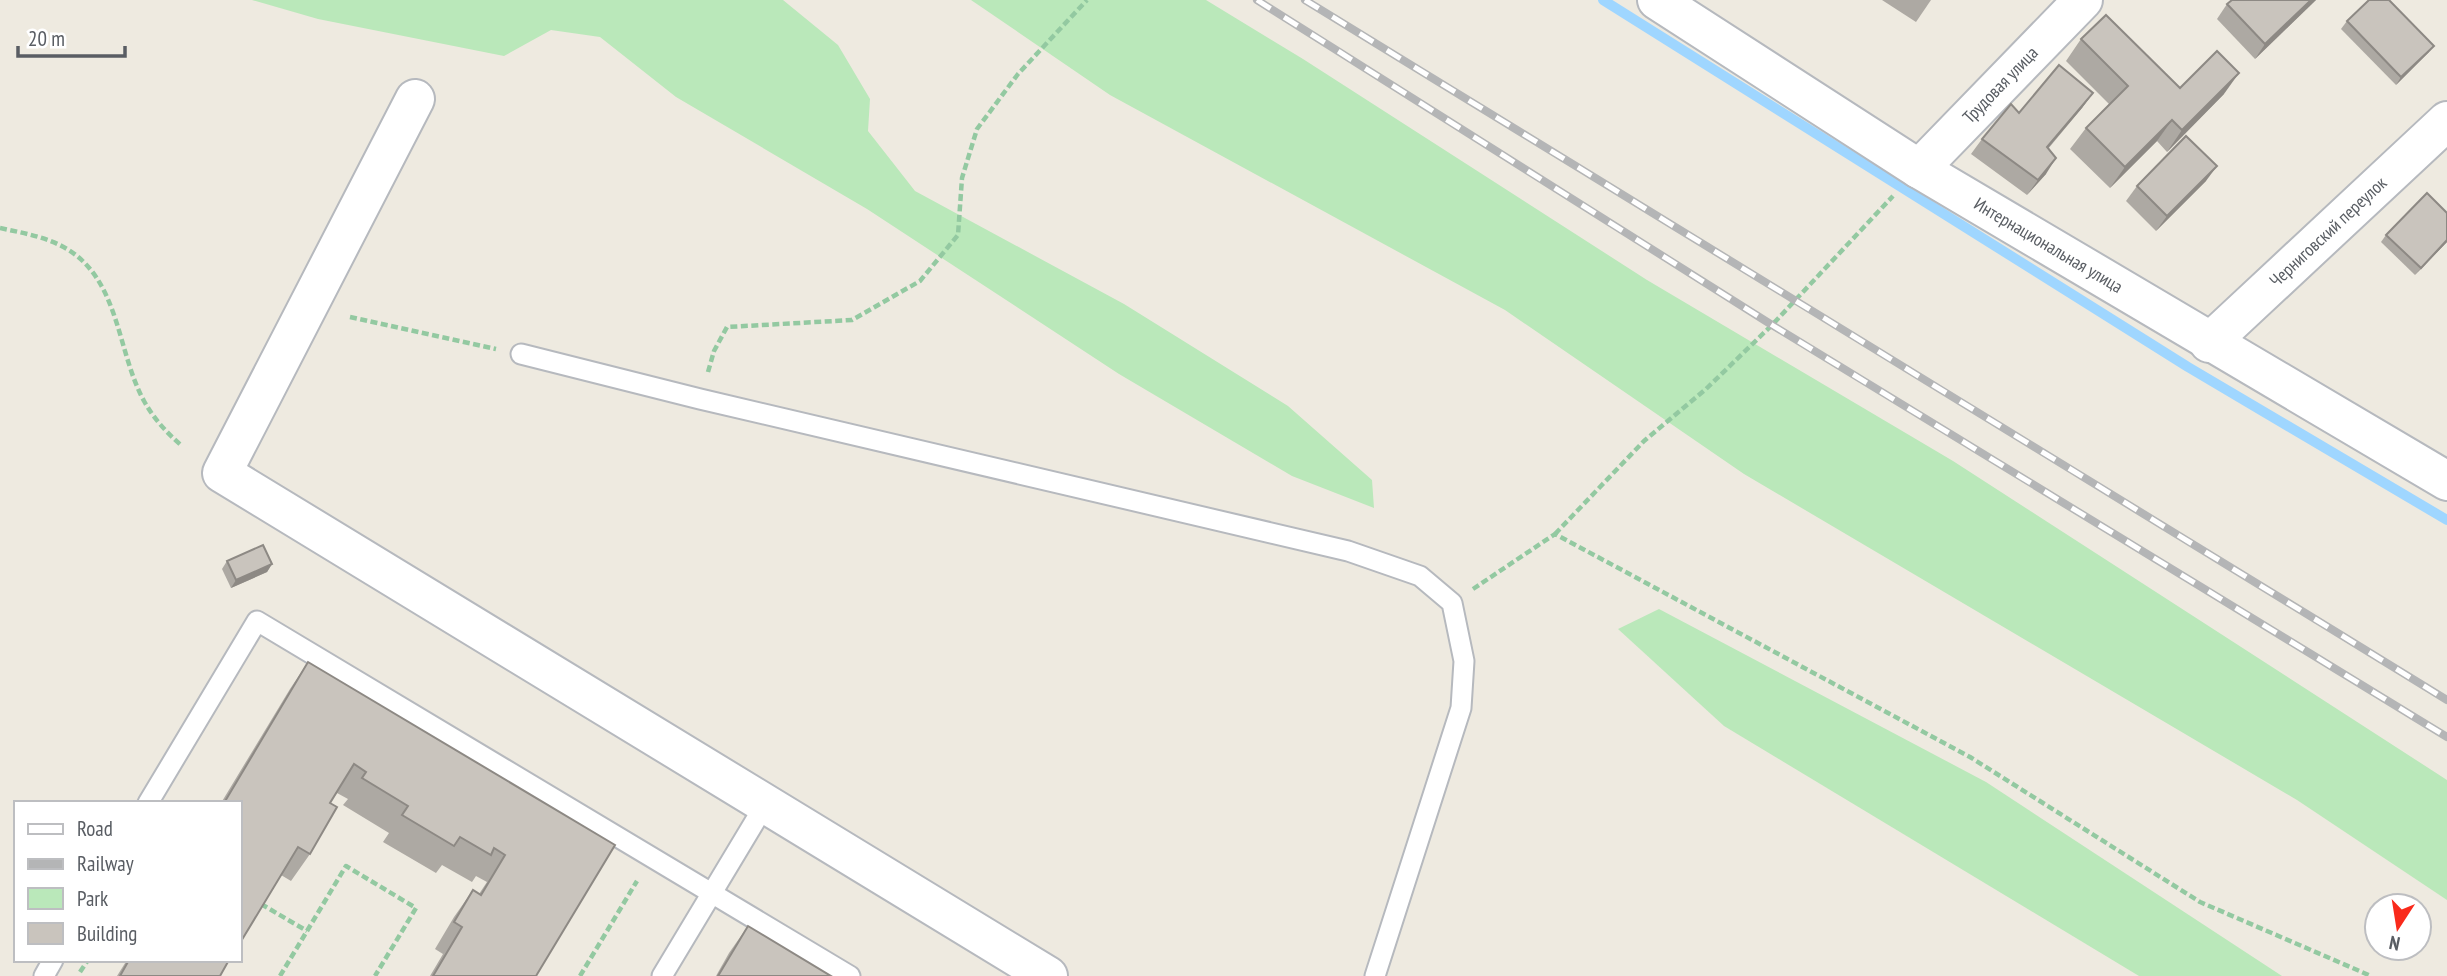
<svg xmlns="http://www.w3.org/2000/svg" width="2447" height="976" font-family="'PT Sans Narrow',sans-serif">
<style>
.green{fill:#bae8ba}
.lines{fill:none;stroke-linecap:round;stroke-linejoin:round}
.stream{stroke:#9fd6ff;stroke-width:10}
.lane-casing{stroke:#b6b9be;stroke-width:23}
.street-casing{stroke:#b6b9be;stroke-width:42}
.path{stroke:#93c9a1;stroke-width:4.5;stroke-dasharray:7 3.5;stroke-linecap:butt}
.lane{stroke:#fff;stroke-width:19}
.street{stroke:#fff;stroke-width:38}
.rail-casing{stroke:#b4b5b6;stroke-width:8}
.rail{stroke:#fff;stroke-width:5;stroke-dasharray:16;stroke-linecap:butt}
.wall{fill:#ada9a3}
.shaded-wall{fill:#8d8984}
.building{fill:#c9c4bd;stroke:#8d8984;stroke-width:2}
.labels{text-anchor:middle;stroke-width:5;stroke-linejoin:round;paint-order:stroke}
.street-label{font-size:18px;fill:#595d63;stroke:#fff}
</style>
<rect width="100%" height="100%" fill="#eeeae0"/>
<g class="green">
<path d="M252 0H783L838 45 870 99 868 131 915 191 1124 304 1288 406 1372 480 1374 508 1292 476 1119 374 867 209 676 97 600 37 551 30 504 56 318 19Z"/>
<path d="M971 0H1206L1303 59 1647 280 1953 461 2447 780V900L2297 800 1744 474 1505 310 1110 95Z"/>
<path d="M1659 609 1986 782 2282 976H2139L1724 726 1618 629Z"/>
</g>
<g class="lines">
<path class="stream" d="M1603 0 2188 367 2447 520"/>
<g class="lane-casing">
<g id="lane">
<path d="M521 354 700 399 1348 551 1420 576 1452 603 1464 661 1461 708 1375 976"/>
<path d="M148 803 257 621 850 976"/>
<path d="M44 976 53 960"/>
<path d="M662 976 766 803"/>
</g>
</g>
<g class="street-casing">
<g id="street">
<path id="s1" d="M1657 0 1919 169 2447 481"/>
<path d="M415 99 222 473 1048 976"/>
<path id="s2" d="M1919 169 2083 0"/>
<path id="s3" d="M2209 343 2447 121"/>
</g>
</g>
<g class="path">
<path d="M0 228C23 233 47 237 67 249 120 281 117 352 144 401 154 419 166 432 182 446"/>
<path d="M350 317 496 349"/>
<path d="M708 372 714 351 727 327 852 320 920 281 958 235 962 178 977 129 1018 74 1087 0"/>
<path d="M1555 534 1644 441 1706 389 1772 325 1893 196"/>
<path d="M1473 589 1555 534 1970 757 2200 902 2371 976"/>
<path d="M261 904 307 931"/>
<path d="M80 972 88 960"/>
<path d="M280 976 346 866 416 908 375 976"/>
<path d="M580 976 637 881"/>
</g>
<use href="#lane" class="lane"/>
<use href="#street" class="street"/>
<g class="rail-casing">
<g id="rail">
<path d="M1257 0 1772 325 2447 737"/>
<path d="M1305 0 2447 700"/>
</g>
</g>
<use href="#rail" class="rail"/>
</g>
<g class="wall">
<path d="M1882 0H1931L1916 22Z"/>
<path d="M2232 0H2316L2255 59 2217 19 2227 4Z"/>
<path d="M2347 21 2434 46 2428 53 2396 85 2341 29Z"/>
<path d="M2081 39 2180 88 2224 94 2167 152 2157 141 2110 188 2070 149 2086 128 2109 104 2066 61Z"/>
<path d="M2093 93 2082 108 2048 149 2046 174 2027 195 1971 154 1982 139 2019 113Z"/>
<path d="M2206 181 2156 231 2126 201 2137 186Z"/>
<path d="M2447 213V242L2415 275 2381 242 2386 235Z"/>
<path d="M227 561 272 564 267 572 231 588 222 569Z"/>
<path d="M308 662 615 845 536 976H430L443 954 435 949 454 917 473 890 479 894 487 882 476 876 472 882 442 865 436 873 383 842 389 833 343 805 348 799 337 793 330 803 310 854 291 881 281 875 240 803H221L290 689Z"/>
<path d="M748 926 831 976H716L729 953Z"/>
<path d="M127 960H229L220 976H117Z"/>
</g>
<g class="shaded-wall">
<path d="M2311 0H2316L2255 59 2265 44Z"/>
<path d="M2434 46 2428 53 2396 85 2401 77Z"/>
<path d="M2239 73 2224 94 2167 152 2182 130Z"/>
<path d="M2093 93 2082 108 2036 162 2047 147Z"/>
<path d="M2172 120 2157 141 2110 188 2125 167Z"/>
<path d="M2056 158 2046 174 2027 195 2038 180Z"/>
<path d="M2217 166 2206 181 2156 231 2167 216Z"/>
<path d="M2447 240V242L2415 275 2421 268Z"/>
<path d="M272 564 267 572 231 588 236 580Z"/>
</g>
<g class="building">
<path d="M2232 0H2311L2265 44 2227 4Z"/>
<path d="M2369 0H2389L2434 46 2401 77 2347 21Z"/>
<path d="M2106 15 2180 88 2217 51 2239 73 2182 130 2172 120 2125 167 2086 128 2128 86 2081 39Z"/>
<path d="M2059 65 2093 93 2047 147 2056 158 2038 180 1982 139 2011 104 2019 113Z"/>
<path d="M2186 136 2217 166 2167 216 2137 186Z"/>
<path d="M2427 193 2447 213V240L2421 268 2386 235Z"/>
<path d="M263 545 272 564 236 580 227 561Z"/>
<path d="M308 662 615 845 536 976H433L462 927 454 922 473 890 481 895 505 855 494 848 491 855 460 837 454 846 402 815 408 806 362 778 366 772 354 764 330 803 337 807 310 854 298 847 240 943V803H224Z"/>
<path d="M748 926 831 976H718Z"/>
<path d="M129 960H229L220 976H120Z"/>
</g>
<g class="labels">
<g class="street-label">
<text dy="6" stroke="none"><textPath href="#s2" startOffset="117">Трудовая улица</textPath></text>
<text dy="6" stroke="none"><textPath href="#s3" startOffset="163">Черниговский переулок</textPath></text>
<text dy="6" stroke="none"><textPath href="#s1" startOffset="462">Интернациональная улица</textPath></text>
</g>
</g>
<rect x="14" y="801" width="228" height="161" fill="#ffffff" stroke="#bdbec1" stroke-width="2"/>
<rect x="28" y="824" width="35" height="10" fill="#ffffff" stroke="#bdbec1" stroke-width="2"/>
<text x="77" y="836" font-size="21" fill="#595d63">Road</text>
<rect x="28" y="859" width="35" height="10" fill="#b4b5b6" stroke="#bdbec1" stroke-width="2"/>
<text x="77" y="871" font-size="21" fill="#595d63">Railway</text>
<rect x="28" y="888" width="35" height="21" fill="#bae8ba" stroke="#bdbec1" stroke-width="2"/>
<text x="77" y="906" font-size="21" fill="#595d63">Park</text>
<rect x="28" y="923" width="35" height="21" fill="#c9c4bd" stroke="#bdbec1" stroke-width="2"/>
<text x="77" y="941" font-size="21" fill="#595d63">Building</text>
<g transform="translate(2398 927) rotate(192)"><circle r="33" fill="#ffffff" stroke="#bdbec1" stroke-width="2"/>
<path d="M0-5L12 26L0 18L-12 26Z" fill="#f92a1b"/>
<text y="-10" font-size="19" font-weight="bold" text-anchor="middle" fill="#595d63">N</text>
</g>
<path d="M18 46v10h107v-10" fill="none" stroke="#595d63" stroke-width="3.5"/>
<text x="28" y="46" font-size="21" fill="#595d63" stroke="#ffffff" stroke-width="5" paint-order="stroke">20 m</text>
</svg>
